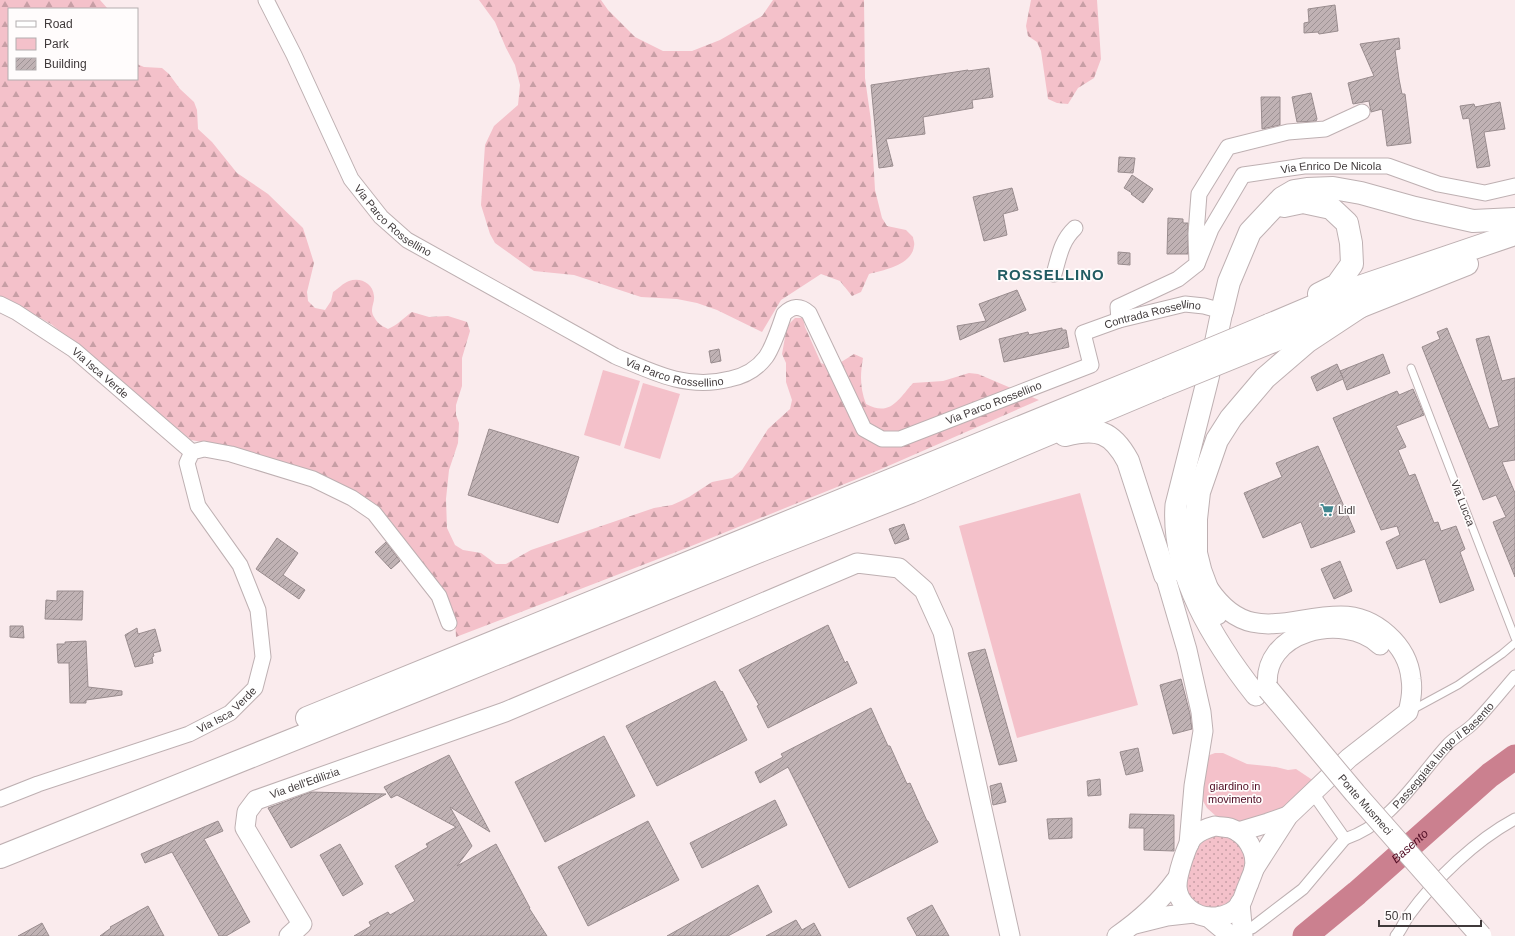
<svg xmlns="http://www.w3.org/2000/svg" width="1515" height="936" font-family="Helvetica,sans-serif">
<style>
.grass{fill:url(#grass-dots)}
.forest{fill:url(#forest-firs)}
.green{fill:#f4c1ca}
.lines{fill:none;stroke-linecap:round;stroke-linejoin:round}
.river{stroke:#cb808f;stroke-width:25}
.building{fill:url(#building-hatch);stroke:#998c8e}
.service-casing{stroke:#beb0b2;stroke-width:9}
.pedestrian-casing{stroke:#beb0b2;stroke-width:13}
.minor-casing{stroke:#beb0b2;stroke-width:17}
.tertiary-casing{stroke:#beb0b2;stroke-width:21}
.secondary-casing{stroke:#beb0b2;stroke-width:23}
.motorway-casing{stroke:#beb0b2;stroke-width:24}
.service{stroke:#fff;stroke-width:7}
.pedestrian{stroke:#fff;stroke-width:11}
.minor{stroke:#fff;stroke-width:15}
.tertiary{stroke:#fff;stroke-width:19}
.secondary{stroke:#fff;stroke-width:21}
.motorway{stroke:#fff;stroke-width:22}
.secondary-bridge-casing{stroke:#beb0b2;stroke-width:23;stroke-linecap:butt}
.motorway-bridge-casing{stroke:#beb0b2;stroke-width:24;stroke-linecap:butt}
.secondary-bridge{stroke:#fff;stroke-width:21}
.motorway-bridge{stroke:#fff;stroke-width:22}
.labels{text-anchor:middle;stroke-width:3.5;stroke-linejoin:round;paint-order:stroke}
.street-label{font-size:11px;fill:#403a3b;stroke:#fffcfc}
.poi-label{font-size:11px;fill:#403a3b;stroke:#fffcfc;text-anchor:start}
.park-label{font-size:11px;fill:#4d0921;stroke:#fffcfc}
.water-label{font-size:12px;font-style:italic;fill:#4f0b22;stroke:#fffcfc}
.district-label{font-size:15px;font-weight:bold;letter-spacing:1px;fill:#215b62;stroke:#fffcfc}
</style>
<defs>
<pattern id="grass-dots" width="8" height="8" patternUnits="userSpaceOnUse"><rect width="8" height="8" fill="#f4c1ca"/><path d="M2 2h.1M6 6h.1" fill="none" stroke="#c79ea5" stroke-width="1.8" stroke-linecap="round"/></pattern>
<pattern id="forest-firs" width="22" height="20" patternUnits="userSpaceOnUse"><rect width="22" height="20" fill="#f4c1ca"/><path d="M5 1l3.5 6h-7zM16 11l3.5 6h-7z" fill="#c79ea5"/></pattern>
<pattern id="building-hatch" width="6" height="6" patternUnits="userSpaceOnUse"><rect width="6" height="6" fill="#c0b2b4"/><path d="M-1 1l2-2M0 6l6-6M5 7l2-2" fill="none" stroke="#9d9294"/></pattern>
</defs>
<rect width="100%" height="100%" fill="#faebed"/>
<path class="grass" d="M1216 836C1233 836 1248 848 1245 867 1244 872 1241 876 1239 881 1237 886 1236 893 1232 898 1225 908 1210 910 1199 904 1181 894 1187 877 1192 861 1194 855 1196 849 1200 845 1204 840 1210 838 1216 836Z"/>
<g class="forest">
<path d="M0 0H100L108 9H9V79H137V64L144 67 162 68 169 74 180 89 194 102 197 110 198 129 212 142 237 173 268 194 303 228 314 263 307 292 308 301 315 308 325 310 331 301 333 292C338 289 343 283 349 281 360 277 373 283 374 296 375 303 369 309 374 317 377 323 382 326 388 329 398 325 403 318 412 312L429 317 448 316 467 322 470 331 462 358V386L456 405V415L459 423 458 443 449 470 446 499 447 528 455 545 463 550 481 553 496 564H506L531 550 654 508 672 505 681 501 689 497 712 482 732 478 742 470 768 429 790 409 792 400 786 382V363L782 354 787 326 795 318H803L805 327 821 363 830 367 838 364 854 354 863 358C860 375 860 389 866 404 890 417 898 400 913 383L943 381 969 373 978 374 1039 400 879 470 684 549 456 637 455 617 444 590 381 510 353 490 308 470 245 450 191 440 89 354 51 324 0 296Z"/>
<path d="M479 0H601L608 10 635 37 663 51H692L720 40 762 16 773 0H864L865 78 871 121 875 190 882 218 887 226 906 230 913 237C913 239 915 243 914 246 912 265 884 270 869 274L861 292 852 296 840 281 821 274 781 300 762 332 717 310 697 303 677 299 641 297 574 275 534 271 495 243 490 234 481 205 485 145 494 126 518 105 520 85 515 65 506 48 495 22Z"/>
<path d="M1031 0H1097L1101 59 1094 78 1078 88 1068 104 1057 103 1048 99 1041 51 1037 42 1028 36 1026 26Z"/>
</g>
<g class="green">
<path d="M603 370 640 381 620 446 584 435Z"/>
<path d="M643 383 680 394 660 459 624 448Z"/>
<path d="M1080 493 1138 705 1017 738 959 526Z"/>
<path d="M1215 753H1223L1247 764 1276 767 1288 770 1296 769 1314 781 1277 813 1238 823 1217 817 1207 808 1203 801 1201 793 1207 756Z"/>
</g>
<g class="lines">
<path class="river" id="s1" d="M1305 936 1357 893 1490 775 1515 757"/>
</g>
<g class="building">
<path d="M1335 5 1338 31 1319 34 1318 32 1304 33V23L1309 22 1308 9Z"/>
<path d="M1399 38 1400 49 1395 50 1399 79 1402 94H1405L1411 143 1387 146 1382 109 1371 112 1369 101 1353 104 1348 83 1374 76 1360 44Z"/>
<path d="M989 68 993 97 972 100 973 108 923 117 925 134 886 139 893 166 879 168 871 85 968 70V71Z"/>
<path d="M1311 93 1317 119 1316 121 1297 122 1292 97Z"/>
<path d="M1261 97H1280V125L1262 129Z"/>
<path d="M1500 102 1505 129 1484 132 1490 166 1477 168 1469 118 1463 119 1460 106 1474 104 1475 107Z"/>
<path d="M1119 157 1135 158 1133 173 1118 172Z"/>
<path d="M1132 175 1153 189 1143 203 1131 194 1132 193 1124 188Z"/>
<path d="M1012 188 1018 210 1003 214 1007 235 984 241 973 197Z"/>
<path d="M1168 218 1183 219V223H1188V254H1167Z"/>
<path d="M1118 252 1130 253V265L1118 264Z"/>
<path d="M1017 290 1026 310 960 340 957 326 986 321 979 304Z"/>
<path d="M1062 328V330H1066L1069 347 1004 362 999 339 1028 332 1029 335Z"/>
<path d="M1447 328 1489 429 1499 426 1476 339 1489 336 1502 381 1515 378V460L1502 462 1515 493V577L1493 522 1506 517 1496 495 1483 500 1422 347 1440 339 1437 332Z"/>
<path d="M719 349 721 361 711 363 709 351Z"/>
<path d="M1383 354 1390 373 1347 390 1343 379 1317 391 1311 377 1337 364 1343 378 1340 371Z"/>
<path d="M1413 389 1424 415 1396 426 1406 447 1398 450 1409 476 1415 474 1434 523 1438 522 1441 531 1456 526 1465 549 1460 552 1474 590 1440 603 1425 559 1397 569 1386 542 1400 535 1397 526 1381 530 1333 418 1397 391 1399 395Z"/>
<path d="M489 429 579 457 558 523 468 495Z"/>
<path d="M1318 446 1355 532 1311 548 1301 522 1263 538 1244 493 1282 477 1276 463Z"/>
<path d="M904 524 909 539 895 544 889 529Z"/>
<path d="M277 538 298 553 283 575 305 590 299 599 256 569Z"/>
<path d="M386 542 400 561 391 569 375 552Z"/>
<path d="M1340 561 1352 591 1334 599 1321 569Z"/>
<path d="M57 591H83L82 620 45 619 46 600 57 601Z"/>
<path d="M828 625 845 663 847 661 857 683 768 728 757 706 759 705 739 670Z"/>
<path d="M10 626H23L24 638 10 637Z"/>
<path d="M137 628 138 634 155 629 161 651 153 653 154 656 152 657 153 663 135 667 125 635Z"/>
<path d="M86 641 88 687 122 691V695L86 700V703H70L69 663H58L57 644H65V642Z"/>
<path d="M985 649 1017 761 999 765 968 653Z"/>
<path d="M1181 679 1190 714 1192 729 1173 734 1160 685Z"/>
<path d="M715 681 721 692 722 691 747 740 657 786 626 726Z"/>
<path d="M871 708 888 746H890L907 784 910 783 927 821H928L938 842 849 888 788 767 760 783 755 772 783 757 781 754Z"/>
<path d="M604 736 635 796 545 842 515 782Z"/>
<path d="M1138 748 1143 771 1126 775 1120 752Z"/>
<path d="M449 755 490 832 450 807 472 846 457 866 496 844 530 908H529L547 936H354L371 926 369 922 388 912 390 915 415 901 395 866 428 847 426 844 456 827 397 795 391 798 384 787Z"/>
<path d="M1100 779 1101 795 1088 796 1087 781Z"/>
<path d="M1001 783 1006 802 993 805 990 786Z"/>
<path d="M311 792 386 794 291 848 268 808Z"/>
<path d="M775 800 787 825 702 868 690 843Z"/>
<path d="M1130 814 1174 815V851L1144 850V828H1129Z"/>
<path d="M1072 818V838L1049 839 1047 819Z"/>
<path d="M218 821 223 831 204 839 250 922 226 936H219L172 852 145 863 141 854Z"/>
<path d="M648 821 679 880 588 926 558 867Z"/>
<path d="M340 844 363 884 343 896 320 855Z"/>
<path d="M758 885 772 912 728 936H667Z"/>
<path d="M932 905 949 936H917L907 918Z"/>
<path d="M148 906 164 936H100L111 928 110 927Z"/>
<path d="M796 920 802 930 814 923 821 936H766Z"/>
<path d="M42 923 49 936H18Z"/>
</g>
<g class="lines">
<g class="service-casing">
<g id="service">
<path d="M1411 368 1515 638"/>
<path d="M1412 710 1458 685 1502 654 1515 643"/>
</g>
</g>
<g class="pedestrian-casing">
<g id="pedestrian">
<path id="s2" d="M1312 792 1345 839C1391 824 1416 779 1447 745 1454 737 1465 732 1473 724 1488 709 1501 692 1515 676"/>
<path d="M1252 928 1303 889 1345 839"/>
<path d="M1396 936C1401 930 1404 922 1409 915 1435 879 1476 840 1515 819"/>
</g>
</g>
<g class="minor-casing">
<g id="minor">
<path id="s3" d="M266 0 294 55 351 179 381 217 407 240 615 356C654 373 688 390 730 379 745 376 757 369 766 357 773 347 780 326 784 314 792 306 800 305 809 313L864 429 882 439H900L1091 365 1083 333 1119 320 1185 304 1204 306 1222 311"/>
<path id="s4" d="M1197 264 1211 229 1243 175 1304 166H1388L1438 184 1485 193 1515 186"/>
<path d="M1054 274C1059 257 1061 241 1075 228"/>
<path id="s5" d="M0 304 16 312 74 350 192 452"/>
<path d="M1119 320 1118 307 1178 279 1197 264 1196 234 1199 194 1228 147 1288 132 1325 129 1362 112"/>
<path id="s6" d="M0 799 38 784 189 734 230 713 255 688 263 657 258 610 240 565 198 506 187 463 192 452 204 449 231 454 313 479 352 498 374 513 439 596 449 623"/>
</g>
</g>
<g class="tertiary-casing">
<g id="tertiary">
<path d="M1178 569 1165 575 1187 650 1201 712 1203 731 1194 786 1189 844"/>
<path d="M1209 589C1248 646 1288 616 1341 616 1375 616 1408 645 1411 679 1413 691 1411 701 1408 712L1349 758 1288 816 1254 869"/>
<path d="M1268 689C1259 631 1344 611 1380 645"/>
<path d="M1215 826C1220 827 1225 827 1230 828 1246 833 1258 852 1254 869 1253 874 1250 879 1249 883 1246 889 1244 897 1241 903 1230 920 1203 921 1189 909 1171 894 1177 878 1183 859 1186 851 1188 843 1193 837 1199 831 1207 828 1215 826Z"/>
<path d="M1238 832 1268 823 1288 816"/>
<path d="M1240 903 1243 936"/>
<path d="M1208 917 1231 936"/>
<path d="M1135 924 1167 916 1194 913"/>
<path id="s7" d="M289 936 302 924 245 828 247 812 256 800 505 712 857 563 899 568 924 590 943 632 1010 936"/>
<path d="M1117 936C1140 920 1160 902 1176 880"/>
</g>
</g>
<g class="secondary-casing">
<g id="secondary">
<path d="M1222 311 1208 378 1176 505C1171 574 1215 643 1256 695"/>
<path d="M1192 535 1201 571 1217 614"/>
</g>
</g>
<g class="motorway-casing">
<g id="motorway">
<path d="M1284 206 1303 202 1331 208 1347 223 1351 243 1352 264 1337 285 1319 294"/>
<path d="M1222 311 1229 282 1250 232 1282 198 1294 191 1307 189 1333 188 1361 193 1415 208 1473 221 1515 219"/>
<path d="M1269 325 1359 287 1515 234"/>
<path d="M1271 342 1467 264"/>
<path d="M1065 435C1097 427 1112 431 1128 461L1165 575"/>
<path d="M1196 553V519L1199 492 1217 440 1231 418 1265 378 1308 341 1364 304"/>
<path d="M307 718 1156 372"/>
<path d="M0 857 432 684 760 551 911 492 1158 388"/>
</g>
</g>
<use href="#service" class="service"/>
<use href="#pedestrian" class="pedestrian"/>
<use href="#minor" class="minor"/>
<use href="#tertiary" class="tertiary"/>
<use href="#secondary" class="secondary"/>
<use href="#motorway" class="motorway"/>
<g class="secondary-bridge-casing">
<g id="secondary-bridge">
<path id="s8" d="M1268 689 1355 793 1481 936"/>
</g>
</g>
<g class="motorway-bridge-casing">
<g id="motorway-bridge">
<path d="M1156 372 1269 325"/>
<path d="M1158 388 1271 342"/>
</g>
</g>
<use href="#secondary-bridge" class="secondary-bridge"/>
<use href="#motorway-bridge" class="motorway-bridge"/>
</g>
<defs>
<g id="supermarket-bare" transform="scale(1.08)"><path d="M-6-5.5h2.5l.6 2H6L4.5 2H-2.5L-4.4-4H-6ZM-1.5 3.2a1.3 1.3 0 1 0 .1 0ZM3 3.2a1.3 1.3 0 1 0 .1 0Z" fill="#3f868f" stroke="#fffcfc" stroke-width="2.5" paint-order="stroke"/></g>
</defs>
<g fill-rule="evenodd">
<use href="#supermarket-bare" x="1327" y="510"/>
</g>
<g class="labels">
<g class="street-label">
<text dy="4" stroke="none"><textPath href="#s4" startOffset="189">Via Enrico De Nicola</textPath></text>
<text dy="4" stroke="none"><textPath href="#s3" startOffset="258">Via Parco Rossellino</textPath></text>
<text dy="4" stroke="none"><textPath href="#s3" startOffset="1235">Contrada Rossellino</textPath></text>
<text dy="4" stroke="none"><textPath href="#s3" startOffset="582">Via Parco Rossellino</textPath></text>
<text dy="4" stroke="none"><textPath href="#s5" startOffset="122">Via Isca Verde</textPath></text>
<text dy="4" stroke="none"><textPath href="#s3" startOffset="1025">Via Parco Rossellino</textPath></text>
<text transform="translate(1463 503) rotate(69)" y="4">Via Lucca</text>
<text dy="4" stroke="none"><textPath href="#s6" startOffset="245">Via Isca Verde</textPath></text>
<text dy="4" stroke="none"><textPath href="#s2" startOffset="188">Passeggiata lungo il Basento</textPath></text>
<text dy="4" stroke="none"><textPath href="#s7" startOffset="212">Via dell'Edilizia</textPath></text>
<text dy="4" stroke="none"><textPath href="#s8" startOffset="151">Ponte Musmeci</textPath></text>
</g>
<g class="poi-label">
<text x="1338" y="514">Lidl</text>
</g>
<g class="park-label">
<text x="1235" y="790">giardino in<tspan x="1235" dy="13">movimento</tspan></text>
</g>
<g class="water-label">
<text dy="4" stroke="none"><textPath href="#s1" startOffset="138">Basento</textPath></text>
</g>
<g class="district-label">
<text x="1051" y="280">ROSSELLINO</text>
</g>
</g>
<rect x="8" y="8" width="130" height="72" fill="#fffcfc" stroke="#b3aeaf"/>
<rect x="16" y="21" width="20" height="6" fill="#ffffff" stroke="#b3aeaf"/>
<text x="44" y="28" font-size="12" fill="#403a3b">Road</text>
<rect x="16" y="38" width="20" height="12" fill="#f4c1ca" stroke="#b3aeaf"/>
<text x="44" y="48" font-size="12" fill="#403a3b">Park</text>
<rect x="16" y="58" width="20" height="12" fill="url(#building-hatch)" stroke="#b3aeaf"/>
<text x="44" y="68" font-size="12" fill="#403a3b">Building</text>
<path d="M1379 920v6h102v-6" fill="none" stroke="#403a3b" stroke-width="2"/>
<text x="1385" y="920" font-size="12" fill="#403a3b" stroke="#fffcfc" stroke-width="3" paint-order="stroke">50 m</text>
</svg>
